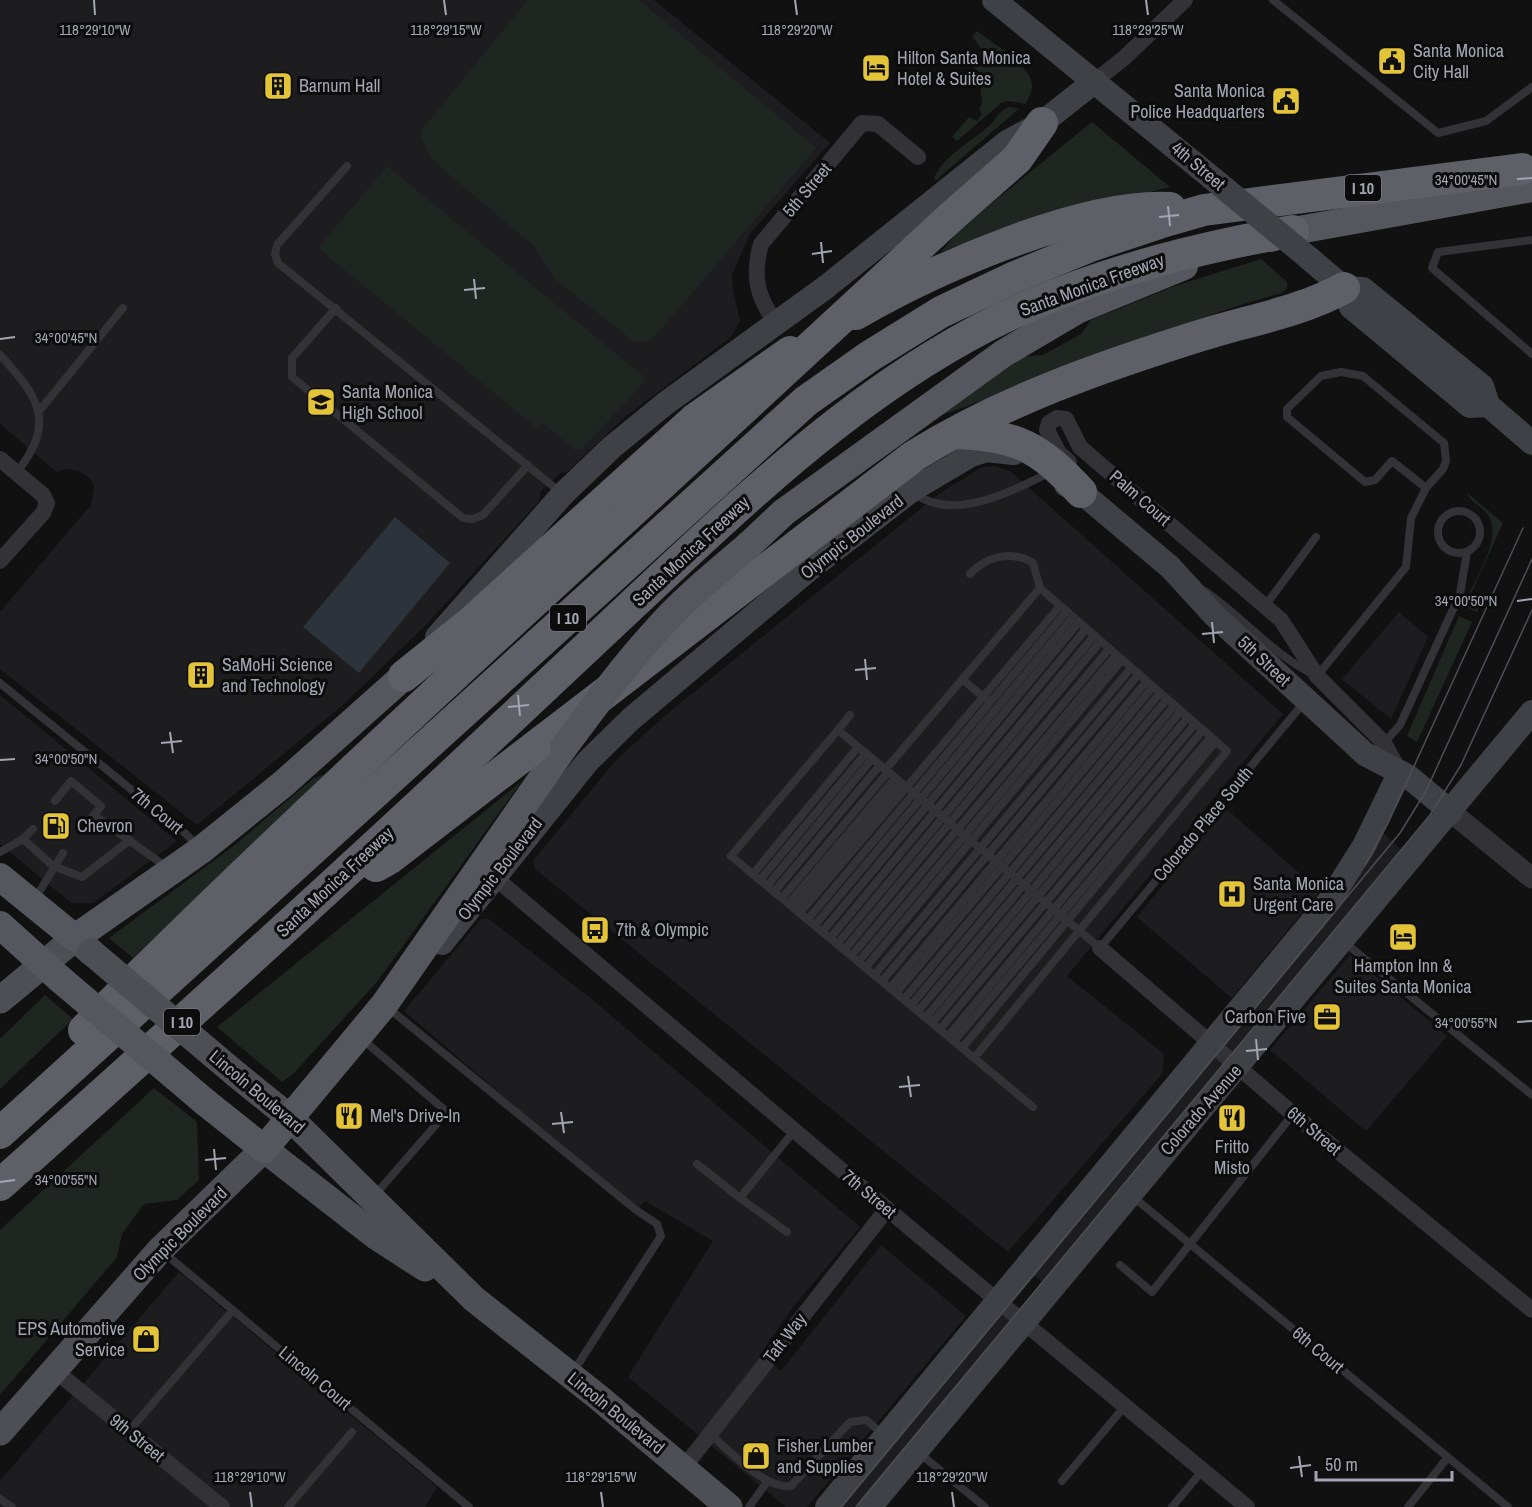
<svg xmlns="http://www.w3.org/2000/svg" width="1532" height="1507" font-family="'Archivo Narrow',sans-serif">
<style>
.built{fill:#1d1d1f}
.green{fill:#1f2621}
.water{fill:#2d333b}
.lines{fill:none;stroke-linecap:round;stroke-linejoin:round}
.service{stroke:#323237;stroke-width:8}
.minor{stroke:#323237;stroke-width:16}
.tertiary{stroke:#323237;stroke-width:21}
.secondary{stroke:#404146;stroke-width:24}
.primary{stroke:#4e4f55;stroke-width:27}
.trunk{stroke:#56575e;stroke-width:28}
.motorway{stroke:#5e5f67;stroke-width:32}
.tram{stroke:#4d4e53;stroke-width:1.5}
.secondary-bridge{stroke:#404146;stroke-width:24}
.primary-bridge{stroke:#4e4f55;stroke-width:27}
.trunk-bridge{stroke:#56575e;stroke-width:28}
.motorway-bridge{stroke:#5e5f67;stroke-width:32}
.ticks{fill:none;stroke:#a3a5b2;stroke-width:2}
.labels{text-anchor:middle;stroke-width:6;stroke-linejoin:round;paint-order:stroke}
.shield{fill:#0c0c0d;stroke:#767780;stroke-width:1.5}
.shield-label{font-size:16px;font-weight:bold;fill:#a3a5b2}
.poi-label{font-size:18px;fill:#a3a5b2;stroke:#0c0c0d;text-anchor:start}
.street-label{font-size:18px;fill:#a3a5b2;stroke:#0c0c0d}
.ticks-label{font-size:15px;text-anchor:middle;fill:#a3a5b2;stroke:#0c0c0d;stroke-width:6;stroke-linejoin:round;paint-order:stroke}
</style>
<rect width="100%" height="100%" fill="#111112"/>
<g class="built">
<path d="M0 0H654L830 143 750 234 732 275 733 290 740 321 731 337 625 417 567 472 561 473 541 491 539 501 426 625 344 704 197 825 0 669V612L91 505 94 488 90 478 79 471 65 469 57 472 0 424Z"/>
<path d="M995 466 1010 471 1283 714 1067 976 1164 1054 1162 1074 1008 1252 535 869 533 861 616 760 667 714 940 493 982 467Z"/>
<path d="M1399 612 1428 637 1391 719 1342 679Z"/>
<path d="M0 695 177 841 93 903H71L0 844Z"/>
<path d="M1225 808 1320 891 1232 998 1137 917Z"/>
<path d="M1379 829 1405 853 1046 1285 1030 1272Z"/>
<path d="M481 919H489L593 1000 860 1227 790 1311 760 1355 781 1371 881 1245 966 1316 807 1507H786L628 1377 713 1241 645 1201 636 1210 404 1011Z"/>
<path d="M1350 955 1447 1036 1366 1131 1270 1050Z"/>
<path d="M179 1272 437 1487 425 1507H0V1481Z"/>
<path d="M998 1311 1014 1324 861 1507H835Z"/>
</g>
<g class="green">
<path d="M528 0H639L816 148 652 340 636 343 556 280 533 245 438 165 429 155 420 132Z"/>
<path d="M977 31C991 42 1033 67 1032 86 1032 92 1028 98 1026 104L1008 101 1001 103 957 141 952 137 969 117 977 121 982 114 979 108 982 104 980 81 975 77 979 72 970 64 982 50 972 36Z"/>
<path d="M1010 107 1019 109 936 180 934 178C945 154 970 143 989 126 997 119 998 110 1010 107Z"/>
<path d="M1092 122 1170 187 1012 226 941 252 961 228Z"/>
<path d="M387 166 647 379 582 449 575 450 543 423 538 429 318 248Z"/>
<path d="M1261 259 1287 282V288L1282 293C1209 312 1142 341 1072 368 1028 385 983 400 939 416L1019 357 1043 355 1081 334 1091 320 1172 287Z"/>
<path d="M1467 493 1503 523 1468 600 1480 605 1477 612 1463 606C1473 583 1502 540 1489 517 1484 507 1470 502 1467 493Z"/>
<path d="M1459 616 1472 622 1417 742 1407 736Z"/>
<path d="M328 773 133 958 109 938 231 848 314 778Z"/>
<path d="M522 781 377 982 293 1074 282 1082 217 1027Z"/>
<path d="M45 995 73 1019 0 1089V1039Z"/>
<path d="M154 1088 197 1122 199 1180 177 1200 144 1204 122 1234 117 1257 0 1395V1230Z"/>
</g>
<path class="water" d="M395 517 450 563 359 673 303 627Z"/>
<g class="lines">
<g class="service">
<path d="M1273 0 1438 133 1486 121 1532 87"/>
<path d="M347 166 277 245 275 254 278 263 560 492"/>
<path d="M1532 240 1438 252 1432 268 1532 354"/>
<path d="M336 308 292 358V377L463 518 473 519 483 515 528 465"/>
<path d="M0 355C39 397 57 423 16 473"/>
<path d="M40 410 123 308"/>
<path d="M914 493C953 523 1011 491 1049 473"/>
<circle cx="1459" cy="532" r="21"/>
<path d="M970 574C986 556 1012 550 1033 563L1040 588 1227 751 975 1057"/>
<path d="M1205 591C1243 617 1276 658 1317 676L1406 567 1411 518 1426 488 1443 469 1446 461 1444 443 1363 376 1341 372 1321 376 1287 409V417L1365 482 1375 480 1392 461 1426 488"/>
<path d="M1265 606 1316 537"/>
<path d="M962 679 987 700"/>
<path d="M0 683 186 834 198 847"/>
<path d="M838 730 850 715"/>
<path d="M1384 743 1400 725 1460 594 1467 552"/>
<path d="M885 770 1040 588"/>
<path d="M55 801 71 781 101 806 94 815 169 869"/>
<path d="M85 827 94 815"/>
<path d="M23 839 53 866 82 877 130 840"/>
<path d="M0 852 23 839 33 829"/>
<path d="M753 874 858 747"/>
<path d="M760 880 866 753"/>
<path d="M767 886 872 759"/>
<path d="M774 892 880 765"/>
<path d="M782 898 888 772"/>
<path d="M35 899 63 853"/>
<path d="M789 903 895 778"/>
<path d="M794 908 901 783"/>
<path d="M800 913 1060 606"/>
<path d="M808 919 1067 611"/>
<path d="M815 925 1073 617"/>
<path d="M823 931 1079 622"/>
<path d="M831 937 1086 629"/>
<path d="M1344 942 1532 1095"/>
<path d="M838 943 1094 636"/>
<path d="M845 949 1100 642"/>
<path d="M852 955 1109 649"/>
<path d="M859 961 1116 655"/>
<path d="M866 967 1122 660"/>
<path d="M875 974 1131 668"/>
<path d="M883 980 1138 675"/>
<path d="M891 987 1146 682"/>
<path d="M897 992 1153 687"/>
<path d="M905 998 1160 693"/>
<path d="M912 1004 1167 699"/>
<path d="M387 1007 636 1210 657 1224 661 1236 573 1372"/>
<path d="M919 1010 1174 706"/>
<path d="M927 1016 1181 711"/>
<path d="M933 1022 1188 717"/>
<path d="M941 1028 1195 724"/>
<path d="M949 1035 1203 730"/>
<path d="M361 1038 447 1112 374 1196"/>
<path d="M955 1040 1211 737"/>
<path d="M963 1047 1216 741"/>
<path d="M1033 1107 731 856 838 730 1100 948 1306 700"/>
<path d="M697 1164 740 1198 794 1131"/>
<path d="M1131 1195 1508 1507"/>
<path d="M740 1198 787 1232"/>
<path d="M163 1252 469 1507"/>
<path d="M1120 1265 1152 1292 1293 1114"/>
<path d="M129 1431 233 1310"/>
<path d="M710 1434C730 1451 764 1489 791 1486L850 1422 866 1420 884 1435"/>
<path d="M918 1452 985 1507"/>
<path d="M1062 1481 1125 1406"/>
<path d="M0 1499 12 1507"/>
<path d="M288 1507 352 1432"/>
<path d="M749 1507 767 1482"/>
<path d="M1172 1507 1203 1470"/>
<path d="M1408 1507 1448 1457"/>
</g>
<g class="minor">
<path d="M1095 81 1124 58 1185 0"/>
<path d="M775 322C757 296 752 276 761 244L862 123 878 124 918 157"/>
<path d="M0 459 43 495 47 503 43 513 0 561"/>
<path d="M1069 462 1059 453 1047 430 1049 423 1057 418 1066 419 1080 447 1281 620 1317 676 1384 743 1400 772"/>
<path d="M494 877 923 1239 1247 1507"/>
<path d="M1100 948 1293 1114 1532 1310"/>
<path d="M53 1369 222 1507"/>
<path d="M684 1467 887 1209"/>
</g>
<path class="tertiary" d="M1451 812 1532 878"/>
<g class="secondary">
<path d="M994 0 1212 178"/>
<path d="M1310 259 1344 288 1351 307 1470 406 1488 405"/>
<path d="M1344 288 1363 289 1482 386 1488 405 1532 443"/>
<path d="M1066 485 1081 492 1170 567 1214 615 1365 754 1409 777 1451 812"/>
<path d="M437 637 563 494 612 447 666 403 826 287 1007 142 1042 123 1095 81"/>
<path d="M442 943 588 761 631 719 807 571 912 490 971 455 986 450 1014 453"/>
<path d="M827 1507 1330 900 1364 846 1400 772"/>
<path d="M870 1507 1532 712"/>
</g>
<g class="primary">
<path d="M0 1000 75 938 91 952"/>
<path d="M237 1075 289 1117 474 1299 598 1397 729 1507"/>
<path d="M0 1432 160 1250 264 1149 377 1237 425 1268"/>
</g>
<g class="trunk">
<path d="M1271 238 1293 231 1532 188"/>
<path d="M749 545 784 512 1004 353 1079 309 1184 266"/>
<path d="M0 877 75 938 201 850 283 784 404 676"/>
<path d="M0 925 60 979"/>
<path d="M205 1102 264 1149 384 1005 564 747"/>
</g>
<g class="motorway">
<path d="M951 217 1017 159 1042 123"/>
<path d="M856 314C932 270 1082 203 1170 208"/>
<path d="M955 433C1018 435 1039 447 1081 492"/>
<path d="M404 676 470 623 695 419 790 352"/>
<path d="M376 866 390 858 914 456C1002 401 1103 366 1202 335 1250 320 1300 312 1344 288"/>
<path d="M84 1030C260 854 443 685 626 517"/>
<path d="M0 1133 806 401 870 356 941 312 1015 277 1093 245 1159 223 1204 210 1522 169"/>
<path d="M0 1185C157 1045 313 904 467 760 533 698 599 636 665 574 776 470 891 365 1033 304 1117 268 1204 247 1293 231"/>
</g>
<g class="tram">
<path d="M1365 865 1388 823 1523 528"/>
<path d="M841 1507 1400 833 1426 791 1532 559"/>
<path d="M856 1507 1430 815 1461 765 1532 610"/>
</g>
<path class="secondary-bridge" d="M1212 178 1310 259"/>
<path class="primary-bridge" d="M91 952 237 1075"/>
<g class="trunk-bridge">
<path d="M564 747C593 708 622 668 655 632 683 600 716 573 749 545"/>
<path d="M60 979 205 1102"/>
</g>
<path class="motorway-bridge" d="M626 517 951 217"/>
</g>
<path class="ticks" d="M94 0 95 15M444 0 446 15M795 0 797 15M1146 0 1148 15M1517 179 1532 178M1168 206 1170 226M1159 217 1179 215M821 242 823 263M812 254 832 251M474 279 476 299M464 290 485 288M0 339 15 337M1517 601 1532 599M1212 622 1214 643M1202 634 1223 632M865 659 867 680M855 670 876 668M518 695 520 716M508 707 529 705M170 732 173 753M161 743 182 741M0 760 15 759M1517 1022 1532 1021M1256 1039 1258 1060M1246 1051 1267 1049M908 1076 911 1097M899 1087 920 1085M561 1112 564 1133M552 1124 573 1122M214 1149 216 1170M205 1160 226 1158M0 1182 15 1180M1299 1456 1302 1477M1290 1468 1311 1465M250 1492 252 1507M601 1492 603 1507M952 1492 954 1507"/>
<defs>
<g id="civic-square" transform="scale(1.5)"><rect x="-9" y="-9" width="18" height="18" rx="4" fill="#e3c337" stroke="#0c0c0d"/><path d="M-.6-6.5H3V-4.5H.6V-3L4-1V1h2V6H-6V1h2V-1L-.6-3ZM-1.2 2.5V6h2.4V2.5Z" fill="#111"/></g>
<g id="hotel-square" transform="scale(1.5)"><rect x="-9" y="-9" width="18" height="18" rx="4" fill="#e3c337" stroke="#0c0c0d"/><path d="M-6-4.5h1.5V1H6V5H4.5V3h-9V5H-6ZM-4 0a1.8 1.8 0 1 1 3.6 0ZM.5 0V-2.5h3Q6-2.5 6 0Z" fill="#111"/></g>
<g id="building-square" transform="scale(1.5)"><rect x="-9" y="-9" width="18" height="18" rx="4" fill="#e3c337" stroke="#0c0c0d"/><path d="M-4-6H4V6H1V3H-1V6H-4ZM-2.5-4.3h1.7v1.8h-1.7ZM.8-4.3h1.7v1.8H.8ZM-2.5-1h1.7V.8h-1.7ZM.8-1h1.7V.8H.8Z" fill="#111"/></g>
<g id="school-square" transform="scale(1.5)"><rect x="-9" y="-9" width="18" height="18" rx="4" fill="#e3c337" stroke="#0c0c0d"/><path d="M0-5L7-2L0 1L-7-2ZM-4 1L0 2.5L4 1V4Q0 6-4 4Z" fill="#111"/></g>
<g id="fuel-square" transform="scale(1.5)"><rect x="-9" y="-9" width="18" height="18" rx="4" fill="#e3c337" stroke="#0c0c0d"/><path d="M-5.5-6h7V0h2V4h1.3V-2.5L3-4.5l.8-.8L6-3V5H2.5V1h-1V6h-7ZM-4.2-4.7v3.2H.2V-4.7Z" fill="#111"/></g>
<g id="hospital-square" transform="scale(1.5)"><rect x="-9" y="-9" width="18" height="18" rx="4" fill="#e3c337" stroke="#0c0c0d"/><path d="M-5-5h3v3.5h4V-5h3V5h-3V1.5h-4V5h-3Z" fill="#111"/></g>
<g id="bus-square" transform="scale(1.5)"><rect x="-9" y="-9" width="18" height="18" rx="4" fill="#e3c337" stroke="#0c0c0d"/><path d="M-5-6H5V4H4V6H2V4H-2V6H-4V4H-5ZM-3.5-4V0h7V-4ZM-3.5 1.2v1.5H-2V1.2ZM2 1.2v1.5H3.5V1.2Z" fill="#111"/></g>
<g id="office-square" transform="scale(1.5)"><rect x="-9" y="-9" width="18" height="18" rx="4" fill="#e3c337" stroke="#0c0c0d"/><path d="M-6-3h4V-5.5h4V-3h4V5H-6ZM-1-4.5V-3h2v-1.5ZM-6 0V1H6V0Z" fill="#111"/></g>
<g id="restaurant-square" transform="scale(1.5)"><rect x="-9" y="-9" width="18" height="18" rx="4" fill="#e3c337" stroke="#0c0c0d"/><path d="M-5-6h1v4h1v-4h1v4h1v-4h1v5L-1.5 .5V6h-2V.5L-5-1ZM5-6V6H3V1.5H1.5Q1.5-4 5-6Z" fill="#111"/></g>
<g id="shop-square" transform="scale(1.5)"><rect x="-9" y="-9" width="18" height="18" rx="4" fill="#e3c337" stroke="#0c0c0d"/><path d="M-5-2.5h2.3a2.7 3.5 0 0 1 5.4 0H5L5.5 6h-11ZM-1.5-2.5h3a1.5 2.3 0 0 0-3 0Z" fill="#111"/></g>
</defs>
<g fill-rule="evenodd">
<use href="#civic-square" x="1392" y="61"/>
<use href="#hotel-square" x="876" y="68"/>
<use href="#building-square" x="278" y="86"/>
<use href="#civic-square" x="1286" y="101"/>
<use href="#school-square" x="321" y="402"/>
<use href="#building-square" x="201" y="675"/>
<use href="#fuel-square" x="56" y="826"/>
<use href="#hospital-square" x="1232" y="894"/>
<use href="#bus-square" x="595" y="930"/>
<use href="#hotel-square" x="1403" y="937"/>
<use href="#office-square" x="1327" y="1017"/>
<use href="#restaurant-square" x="349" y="1116"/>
<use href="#restaurant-square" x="1232" y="1118"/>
<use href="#shop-square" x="146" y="1339"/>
<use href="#shop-square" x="756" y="1456"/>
</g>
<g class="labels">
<g class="shield">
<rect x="1345" y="175" width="36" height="26" rx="4.5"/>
<rect x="550" y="605" width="36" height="26" rx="4.5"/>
<rect x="164" y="1009" width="36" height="26" rx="4.5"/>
</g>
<g class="shield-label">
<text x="1363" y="194">I 10</text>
<text x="568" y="624">I 10</text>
<text x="182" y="1028">I 10</text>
</g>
<g class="poi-label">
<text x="1413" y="57">Santa Monica<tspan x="1413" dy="21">City Hall</tspan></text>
<text x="897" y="64">Hilton Santa Monica<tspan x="897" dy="21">Hotel &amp; Suites</tspan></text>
<text x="299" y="92">Barnum Hall</text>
<text x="1265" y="97" text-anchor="end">Santa Monica<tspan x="1265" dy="21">Police Headquarters</tspan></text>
<text x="342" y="398">Santa Monica<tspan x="342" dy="21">High School</tspan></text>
<text x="222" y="671">SaMoHi Science<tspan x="222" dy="21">and Technology</tspan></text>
<text x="77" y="832">Chevron</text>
<text x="1253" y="890">Santa Monica<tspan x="1253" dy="21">Urgent Care</tspan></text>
<text x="616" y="936">7th &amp; Olympic</text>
<text x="1403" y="972" text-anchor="middle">Hampton Inn &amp;<tspan x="1403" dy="21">Suites Santa Monica</tspan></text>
<text x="1306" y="1023" text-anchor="end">Carbon Five</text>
<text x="370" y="1122">Mel's Drive-In</text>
<text x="1232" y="1153" text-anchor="middle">Fritto<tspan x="1232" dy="21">Misto</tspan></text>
<text x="125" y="1335" text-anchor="end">EPS Automotive<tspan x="125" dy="21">Service</tspan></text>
<text x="777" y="1452">Fisher Lumber<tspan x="777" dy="21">and Supplies</tspan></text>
</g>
<g class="street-label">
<text transform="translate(1198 166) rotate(40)" y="6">4th Street</text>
<text transform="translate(807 190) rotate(-50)" y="6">5th Street</text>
<text transform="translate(1092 285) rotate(-20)" y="6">Santa Monica Freeway</text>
<text transform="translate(1140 498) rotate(41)" y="6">Palm Court</text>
<text transform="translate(852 537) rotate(-38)" y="6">Olympic Boulevard</text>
<text transform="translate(691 551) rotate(-43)" y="6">Santa Monica Freeway</text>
<text transform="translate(1264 661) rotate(43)" y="6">5th Street</text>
<text transform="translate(157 811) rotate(39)" y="6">7th Court</text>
<text transform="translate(1203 824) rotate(-50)" y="6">Colorado Place South</text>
<text transform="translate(500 869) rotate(-52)" y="6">Olympic Boulevard</text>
<text transform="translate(335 882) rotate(-43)" y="6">Santa Monica Freeway</text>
<text transform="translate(257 1092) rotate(40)" y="6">Lincoln Boulevard</text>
<text transform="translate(1201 1110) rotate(-49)" y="6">Colorado Avenue</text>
<text transform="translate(1314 1131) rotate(40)" y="6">6th Street</text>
<text transform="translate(869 1194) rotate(40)" y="6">7th Street</text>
<text transform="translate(180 1234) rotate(-45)" y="6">Olympic Boulevard</text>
<text transform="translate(785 1338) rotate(-52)" y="6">Taft Way</text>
<text transform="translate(1318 1350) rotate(40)" y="6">6th Court</text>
<text transform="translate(315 1378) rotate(40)" y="6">Lincoln Court</text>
<text transform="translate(616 1413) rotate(39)" y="6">Lincoln Boulevard</text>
<text transform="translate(137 1438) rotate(39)" y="6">9th Street</text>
</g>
</g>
<g class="ticks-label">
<text x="95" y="35">118°29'10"W</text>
<text x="446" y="35">118°29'15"W</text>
<text x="797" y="35">118°29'20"W</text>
<text x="1148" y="35">118°29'25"W</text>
<text x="1466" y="185">34°00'45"N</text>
<text x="66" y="343">34°00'45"N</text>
<text x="1466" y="606">34°00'50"N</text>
<text x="66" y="764">34°00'50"N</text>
<text x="1466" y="1028">34°00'55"N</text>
<text x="66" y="1185">34°00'55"N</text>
<text x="250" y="1482">118°29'10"W</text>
<text x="601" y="1482">118°29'15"W</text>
<text x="952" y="1482">118°29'20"W</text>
</g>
<path d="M1316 1471v9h136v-9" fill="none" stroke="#a3a5b2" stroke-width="3"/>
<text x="1325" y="1471" font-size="18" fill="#a3a5b2" stroke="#0c0c0d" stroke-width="4.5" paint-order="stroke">50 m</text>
</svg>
